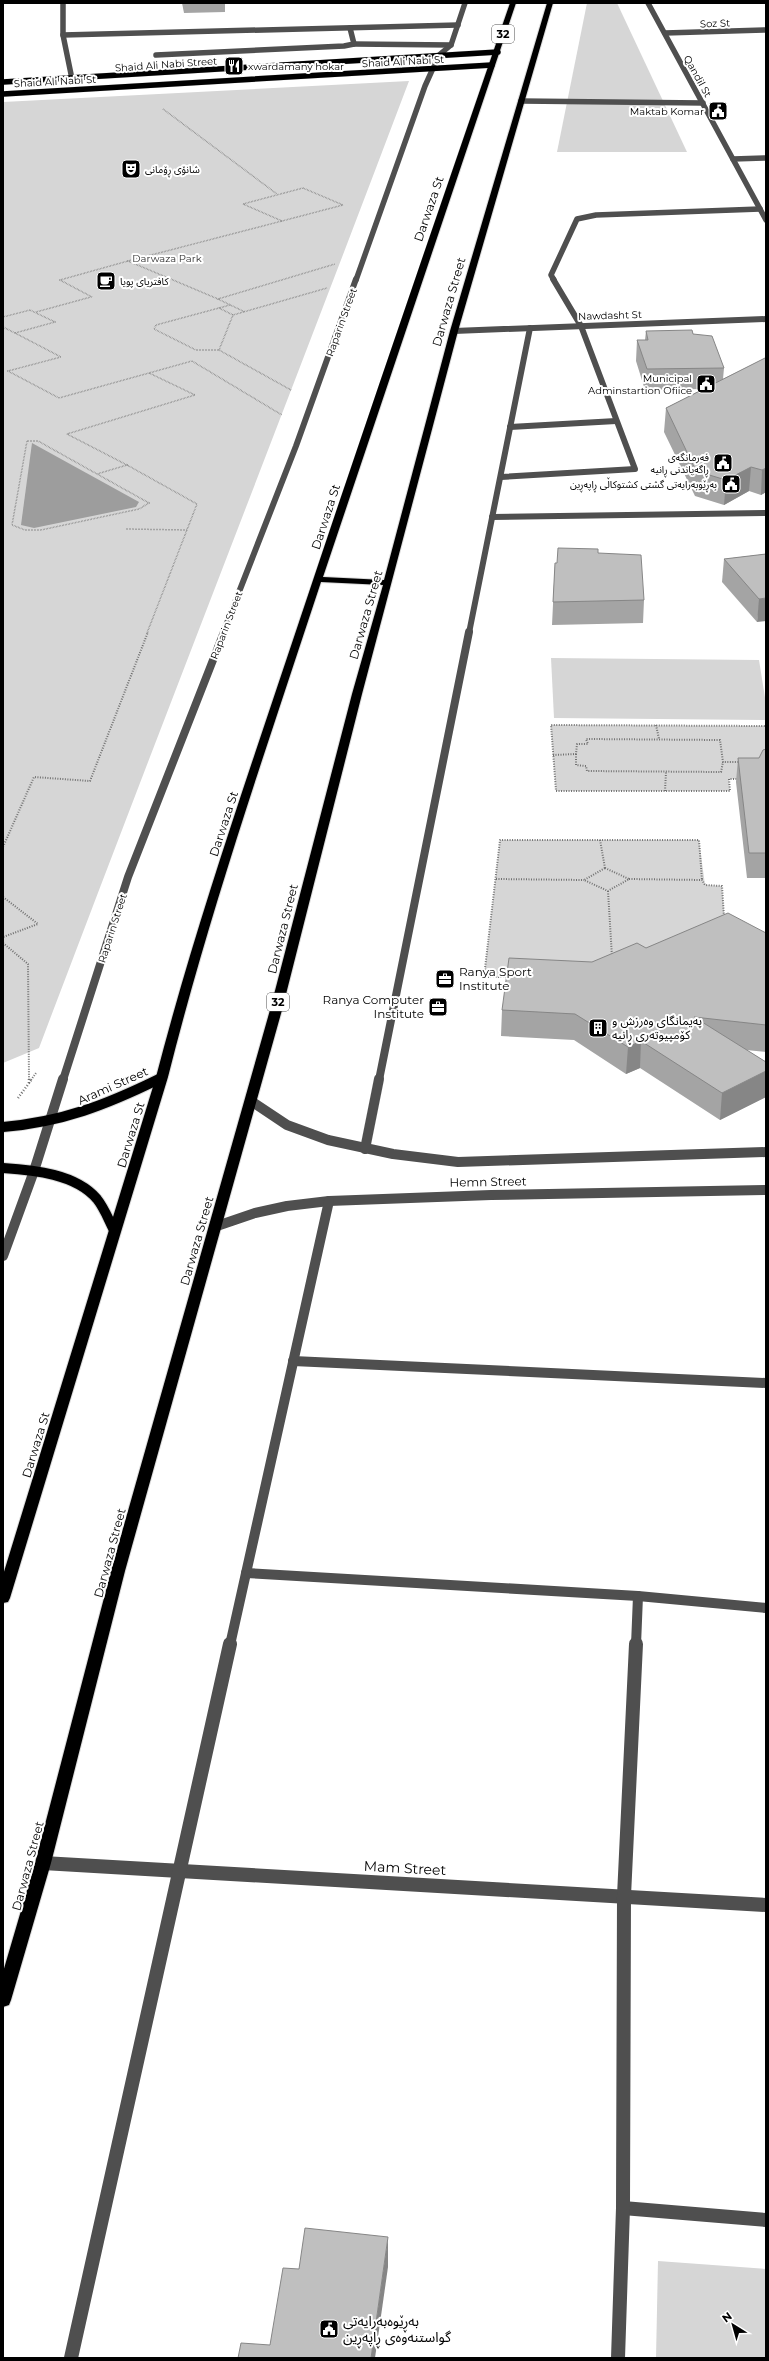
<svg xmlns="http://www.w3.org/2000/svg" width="769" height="2361" font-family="Montserrat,'Noto Sans Arabic',sans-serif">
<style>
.green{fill:#d6d6d6}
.water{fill:#9d9d9d}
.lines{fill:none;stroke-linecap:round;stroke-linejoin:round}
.major-far2-casing{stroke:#dbdbdb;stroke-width:6}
.major-far1-casing{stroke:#dbdbdb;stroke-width:10}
.major-casing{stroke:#dbdbdb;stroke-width:12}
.highway-casing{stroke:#dbdbdb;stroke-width:2}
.path-far2{stroke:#717171;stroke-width:1.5;stroke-dasharray:0.5 1;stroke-linecap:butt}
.path-far1{stroke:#717171;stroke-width:2;stroke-dasharray:1 1.5;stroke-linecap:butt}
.path{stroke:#717171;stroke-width:2.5;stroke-dasharray:1 2;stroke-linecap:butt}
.minor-far4{stroke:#4f4f4f;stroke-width:5.5}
.minor-far3{stroke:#4f4f4f;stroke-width:6}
.minor-far2{stroke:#4f4f4f;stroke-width:8}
.minor-far1{stroke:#4f4f4f;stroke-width:10}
.minor{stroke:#4f4f4f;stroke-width:14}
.major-far2{stroke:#000;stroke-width:5.5}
.major-far1{stroke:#000;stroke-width:8}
.major{stroke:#000;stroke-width:10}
.highway{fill:#000;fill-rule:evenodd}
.wall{fill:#a4a4a4}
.shaded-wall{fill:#868686}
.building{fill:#bfbfbf;stroke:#868686}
.labels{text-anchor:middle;stroke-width:4;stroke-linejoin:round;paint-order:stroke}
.far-street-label{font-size:10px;fill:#000;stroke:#fff}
.far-poi-label{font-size:10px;fill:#000;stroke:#fff;text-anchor:end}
.far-park-label{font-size:10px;fill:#2d2d2d;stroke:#fff}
.shield{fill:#fff;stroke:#4c4c4c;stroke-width:1}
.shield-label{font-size:11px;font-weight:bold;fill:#000}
.street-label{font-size:12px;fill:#000;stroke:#fff}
.poi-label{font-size:12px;fill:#000;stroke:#fff;text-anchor:start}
.near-street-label{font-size:14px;fill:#000;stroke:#fff}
.near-poi-label{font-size:14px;fill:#000;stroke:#fff;text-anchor:start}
</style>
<rect width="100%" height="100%" fill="#fff"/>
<g class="green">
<path d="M587 3H617L687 152H557Z"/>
<path d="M409 81C287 404 161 725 39 1048L3 1063V102Z"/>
<path d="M551 658 759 660 766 704V720L554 718Z"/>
<path d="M551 725 766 726V769L747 779H729L730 791H556Z"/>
<path d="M500 840H699L705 885 722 886 725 923 593 980 484 977Z"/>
<path d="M658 2261 766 2269V2358H656Z"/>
</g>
<path class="water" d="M32 443 139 502 136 507 34 528 21 525Z"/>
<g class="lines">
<g class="major-far2-casing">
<g id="major-far2">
<path d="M3 82 498 52"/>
<path d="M3 94 492 65"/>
</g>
</g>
<g class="major-far1-casing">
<path id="major-far1" d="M157 1080 162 1077"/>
</g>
<g class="major-casing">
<g id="major">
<path d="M3 1127C62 1122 106 1105 159 1079"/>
<path d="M3 1168C34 1170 76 1174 97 1199 105 1209 109 1221 115 1232"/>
</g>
</g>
<g class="highway-casing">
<path id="highway" d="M510 3H516L323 577 384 580 450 331 547 3H553L458 331 362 694 282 1010 125 1571 51 1863 11 2000 9 2005 3 2007V1972L35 1863 111 1571 270 1010 352 694 383 585 321 582C267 746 210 910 168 1077L10 1598 8 1602 3 1603V1575L156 1077C196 923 249 772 299 622 368 415 439 209 510 3Z"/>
</g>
<g class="path-far2">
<path d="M163 109 277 194"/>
<path d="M303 188 343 205 282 221 243 204Z"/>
<path d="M282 221 128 261 218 299 335 264"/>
<path d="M92 297 60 280 128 261"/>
<path d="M218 299 245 312"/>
<path d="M219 308 230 305"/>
<path d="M36 312 91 297"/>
<path d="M3 317 30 310 55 322 15 333 3 327"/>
<path d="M15 333 61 357 8 371 59 398 149 373 195 395 67 434"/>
<path d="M219 350H196L154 329 156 325 219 308 233 315"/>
<path d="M149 373 192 361 282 415"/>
<path d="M291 390 219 350 233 315 327 288"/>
<path d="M67 434 127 465 97 474"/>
<path d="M27 441H38L149 503 139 509 41 530H25L12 525Z"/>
<path d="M127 465 197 504 147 633"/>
<path d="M126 529 187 530"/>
</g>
<g class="path-far1">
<path d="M656 725 659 739"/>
<path d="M576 754V765L586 766 587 771 721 772 723 762"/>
<path d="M553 755 576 754 577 744H588L586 739 720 740 723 762H740"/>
<path d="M739 779H729L730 791H556L551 725 766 726"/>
<path d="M665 791 666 772"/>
<path d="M600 840 605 868"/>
<path d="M3 847 34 777 90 781 148 632"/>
<path d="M605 868 629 879 608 891 584 880Z"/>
<path d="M496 879 584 880"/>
<path d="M629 879 702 880 705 885 722 886 724 917"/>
<path d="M608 891 612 957"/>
<path d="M3 897 38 924 3 937"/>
<path d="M3 943 28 964 29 1080"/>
<path d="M509 977H484L500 840H699L702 880"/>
<path d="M31 1080 36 1073"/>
</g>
<g class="path">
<path d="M29 1079V1083"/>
<path d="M18 1098 32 1079"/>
</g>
<g class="minor-far4">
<path d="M63 3V35L72 79"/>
<path d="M648 3 766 220"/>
<path d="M665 33 766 30"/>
<path d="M63 35 458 25"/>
<path d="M354 44 451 45"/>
<path d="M156 55 344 46 354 44 350 28"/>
<path d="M521 101 703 103"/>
<path d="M733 159 766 158"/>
<path d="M356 280 425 86 439 55 451 45 465 3"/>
<path d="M554 280 551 275 577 219 596 215 760 209"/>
</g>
<g class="minor-far3">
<path d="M454 331 766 319"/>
<path d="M510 427 616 421"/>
<path d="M501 477 635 469 581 326 553 279"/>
<path d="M492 517 766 513"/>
<path d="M223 633 296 446 356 279"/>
<path d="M469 633 530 328"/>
</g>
<g class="minor-far2">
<path d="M63 1080 128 877 224 632"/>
<path d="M379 1080 469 632"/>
</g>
<g class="minor-far1">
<path d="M251 1101 287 1125 328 1140 393 1154 458 1162 766 1152"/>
<path d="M365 1149 379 1079"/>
<path d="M214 1227 255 1213 287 1206 329 1201 491 1195 766 1190"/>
<path d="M3 1256 34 1171 63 1079"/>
<path d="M293 1361 766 1383"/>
<path d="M246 1573 638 1596 766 1608"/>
<path d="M230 1645 329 1201"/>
<path d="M636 1645 638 1596"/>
</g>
<g class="minor">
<path d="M43 1863 766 1905"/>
<path d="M623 2208 766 2220"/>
<path d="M71 2358 230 1644"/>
<path d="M618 2358 623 2208 624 1896 636 1644"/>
</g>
<use href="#major-far2" class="major-far2"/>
<use href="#major-far1" class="major-far1"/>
<use href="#major" class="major"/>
<use href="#highway" class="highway"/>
</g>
<g class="wall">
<path d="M182 3H225V12L184 13Z"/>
<path d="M646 331 693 334 724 368 723 379 766 358V492L761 495 749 491 724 505 695 496 664 432 666 408 703 389 645 390 636 361 637 340H645Z"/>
<path d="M598 553 644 600 643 623 552 625 555 563H557Z"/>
<path d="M766 554 757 622 722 582 724 559Z"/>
<path d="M766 749V878H747L736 782 738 758H759Z"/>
<path d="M766 933V1052L746 1050 766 1062V1097L720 1120 640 1068 626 1074 574 1040 501 1036 502 1010 592 962 646 948Z"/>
</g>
<g class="shaded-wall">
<path d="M751 467 749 491 724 505 726 480Z"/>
<path d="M766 468V492L761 495 762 470Z"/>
<path d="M766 598V621L757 622 759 599Z"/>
<path d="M641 1041 640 1068 626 1074 628 1047Z"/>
<path d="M766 1071V1097L720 1120 722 1093Z"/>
<path d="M388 2237V2267L375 2358H371Z"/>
</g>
<g class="building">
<path d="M692 330 693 334 712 336 724 368 647 369 637 340H648L646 331Z"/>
<path d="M765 358H766V468L762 470 751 467 726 480 696 471 666 408Z"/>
<path d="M558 548 598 549V553L641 555 644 600 553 602 555 563H557Z"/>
<path d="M766 554V598L759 599 724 559Z"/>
<path d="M766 749V853H749L738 758H759L763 750Z"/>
<path d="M728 913 766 933V1025L694 1017 766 1062V1071L722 1093 641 1041 628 1047 575 1014 502 1010 509 958 592 962 637 943 646 948Z"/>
<path d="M305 2228 388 2237 371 2358H238L241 2343 270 2345 283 2268 299 2269Z"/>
</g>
<defs>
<g id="restaurant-square" transform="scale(1)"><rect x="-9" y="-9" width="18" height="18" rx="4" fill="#000" stroke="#fff"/><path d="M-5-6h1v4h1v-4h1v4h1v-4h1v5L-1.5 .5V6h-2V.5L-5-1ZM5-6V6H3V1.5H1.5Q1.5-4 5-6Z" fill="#fff"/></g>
<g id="civic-square" transform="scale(1)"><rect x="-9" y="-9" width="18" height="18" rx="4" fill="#000" stroke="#fff"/><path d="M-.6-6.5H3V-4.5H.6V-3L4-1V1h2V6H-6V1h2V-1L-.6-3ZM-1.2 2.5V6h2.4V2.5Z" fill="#fff"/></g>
<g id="theatre-square" transform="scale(1)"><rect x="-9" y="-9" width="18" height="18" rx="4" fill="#000" stroke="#fff"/><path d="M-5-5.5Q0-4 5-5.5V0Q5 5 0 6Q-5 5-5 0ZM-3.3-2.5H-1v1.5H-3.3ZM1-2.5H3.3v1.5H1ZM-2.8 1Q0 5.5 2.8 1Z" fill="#fff"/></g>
<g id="cafe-square" transform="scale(1)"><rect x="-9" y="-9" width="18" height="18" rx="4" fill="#000" stroke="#fff"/><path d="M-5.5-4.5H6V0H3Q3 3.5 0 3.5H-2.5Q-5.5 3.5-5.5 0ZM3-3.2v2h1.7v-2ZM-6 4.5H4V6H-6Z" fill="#fff"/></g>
<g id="office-square" transform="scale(1)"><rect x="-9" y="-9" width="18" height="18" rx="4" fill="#000" stroke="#fff"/><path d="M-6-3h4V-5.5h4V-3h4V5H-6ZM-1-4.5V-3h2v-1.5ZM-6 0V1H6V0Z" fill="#fff"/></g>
<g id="building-square" transform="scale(1)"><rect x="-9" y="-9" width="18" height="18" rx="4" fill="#000" stroke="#fff"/><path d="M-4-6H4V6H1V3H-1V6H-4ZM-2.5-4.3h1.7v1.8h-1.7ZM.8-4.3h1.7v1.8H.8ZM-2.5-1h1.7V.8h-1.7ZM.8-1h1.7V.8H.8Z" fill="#fff"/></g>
</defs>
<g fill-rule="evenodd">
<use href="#restaurant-square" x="234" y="66"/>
<use href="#civic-square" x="718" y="111"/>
<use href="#theatre-square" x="131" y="169"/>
<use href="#cafe-square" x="106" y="281"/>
<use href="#civic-square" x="706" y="384"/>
<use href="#civic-square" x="723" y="463"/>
<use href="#civic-square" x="731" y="484"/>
<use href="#office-square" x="445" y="979"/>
<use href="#office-square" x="438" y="1007"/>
<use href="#building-square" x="598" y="1028"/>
<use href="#civic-square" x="329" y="2329"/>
</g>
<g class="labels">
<g class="far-street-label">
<text transform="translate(715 23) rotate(-2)" y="4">Soz St</text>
<text transform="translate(403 61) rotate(-3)" y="4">Shaid Ali Nabi St</text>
<text transform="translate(166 64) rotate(-4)" y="4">Shaid Ali Nabi Street</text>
<text transform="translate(698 76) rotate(61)" y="4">Qandil St</text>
<text transform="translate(55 81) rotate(-3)" y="4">Shaid Ali Nabi St</text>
<text transform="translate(610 315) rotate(-2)" y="4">Nawdasht St</text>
<text transform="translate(341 322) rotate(-70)" y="4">Raparin Street</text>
<text transform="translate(226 625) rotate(-69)" y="4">Raparin Street</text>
<text transform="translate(112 928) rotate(-72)" y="4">Raparin Street</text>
</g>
<g class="far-poi-label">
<text x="248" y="70" text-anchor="start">xwardamany hokar</text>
<text x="704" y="115">Maktab Komar</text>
<text x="145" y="173" text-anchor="start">شانۆی ڕۆمانی</text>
<text x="120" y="285" text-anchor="start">کافتریای پویا</text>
<text x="692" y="382">Municipal<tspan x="692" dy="12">Adminstartion Ofiice</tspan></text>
<text x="709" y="461">فەرمانگەی<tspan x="709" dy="12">ڕاگەیاندنی ڕانیە</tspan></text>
<text x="717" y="488">بەڕێوبەرایەتی گشتی کشتوکاڵی ڕاپەڕین</text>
</g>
<g class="far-park-label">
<text x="167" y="262">Darwaza Park</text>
</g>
<g class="shield">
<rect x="492" y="25" width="22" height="18" rx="3"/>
<rect x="267" y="993" width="22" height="18" rx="3"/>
</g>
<g class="shield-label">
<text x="503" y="38">32</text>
<text x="278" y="1006">32</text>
</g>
<g class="street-label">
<text transform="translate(429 209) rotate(-71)" y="4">Darwaza St</text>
<text transform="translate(449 302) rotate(-74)" y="4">Darwaza Street</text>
<text transform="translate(326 517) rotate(-72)" y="4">Darwaza St</text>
<text transform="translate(366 615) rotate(-74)" y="4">Darwaza Street</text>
<text transform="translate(224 824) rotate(-72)" y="4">Darwaza St</text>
<text transform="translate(283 929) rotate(-76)" y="4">Darwaza Street</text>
<text transform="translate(113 1086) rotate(-24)" y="4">Arami Street</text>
<text transform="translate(131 1135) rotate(-73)" y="4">Darwaza St</text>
<text transform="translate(488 1182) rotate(-1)" y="4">Hemn Street</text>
<text transform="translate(197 1241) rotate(-74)" y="4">Darwaza Street</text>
<text transform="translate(36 1445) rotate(-73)" y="4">Darwaza St</text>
<text transform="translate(110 1553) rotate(-75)" y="4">Darwaza Street</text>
<text transform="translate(28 1866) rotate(-75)" y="4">Darwaza Street</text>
</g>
<g class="poi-label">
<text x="459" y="976">Ranya Sport<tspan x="459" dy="14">Institute</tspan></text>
<text x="424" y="1004" text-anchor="end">Ranya Computer<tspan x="424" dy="14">Institute</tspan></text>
<text x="612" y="1025">پەیمانگای وەرزش و<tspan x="612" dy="14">کۆمپیوتەری ڕانیە</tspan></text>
</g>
<g class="near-street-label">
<text transform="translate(405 1868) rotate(3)" y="5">Mam Street</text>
</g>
<g class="near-poi-label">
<text x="343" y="2326">بەڕێوەبەرایەتی<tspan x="343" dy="16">گواستنەوەی ڕاپەڕین</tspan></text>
</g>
</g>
<rect width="769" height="2361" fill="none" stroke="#000000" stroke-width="8"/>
<g transform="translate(733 2325) rotate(323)" stroke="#ffffff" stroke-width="3" paint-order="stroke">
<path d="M0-3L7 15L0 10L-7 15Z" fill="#000000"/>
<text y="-6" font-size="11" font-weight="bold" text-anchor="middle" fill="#000000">N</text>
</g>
</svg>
